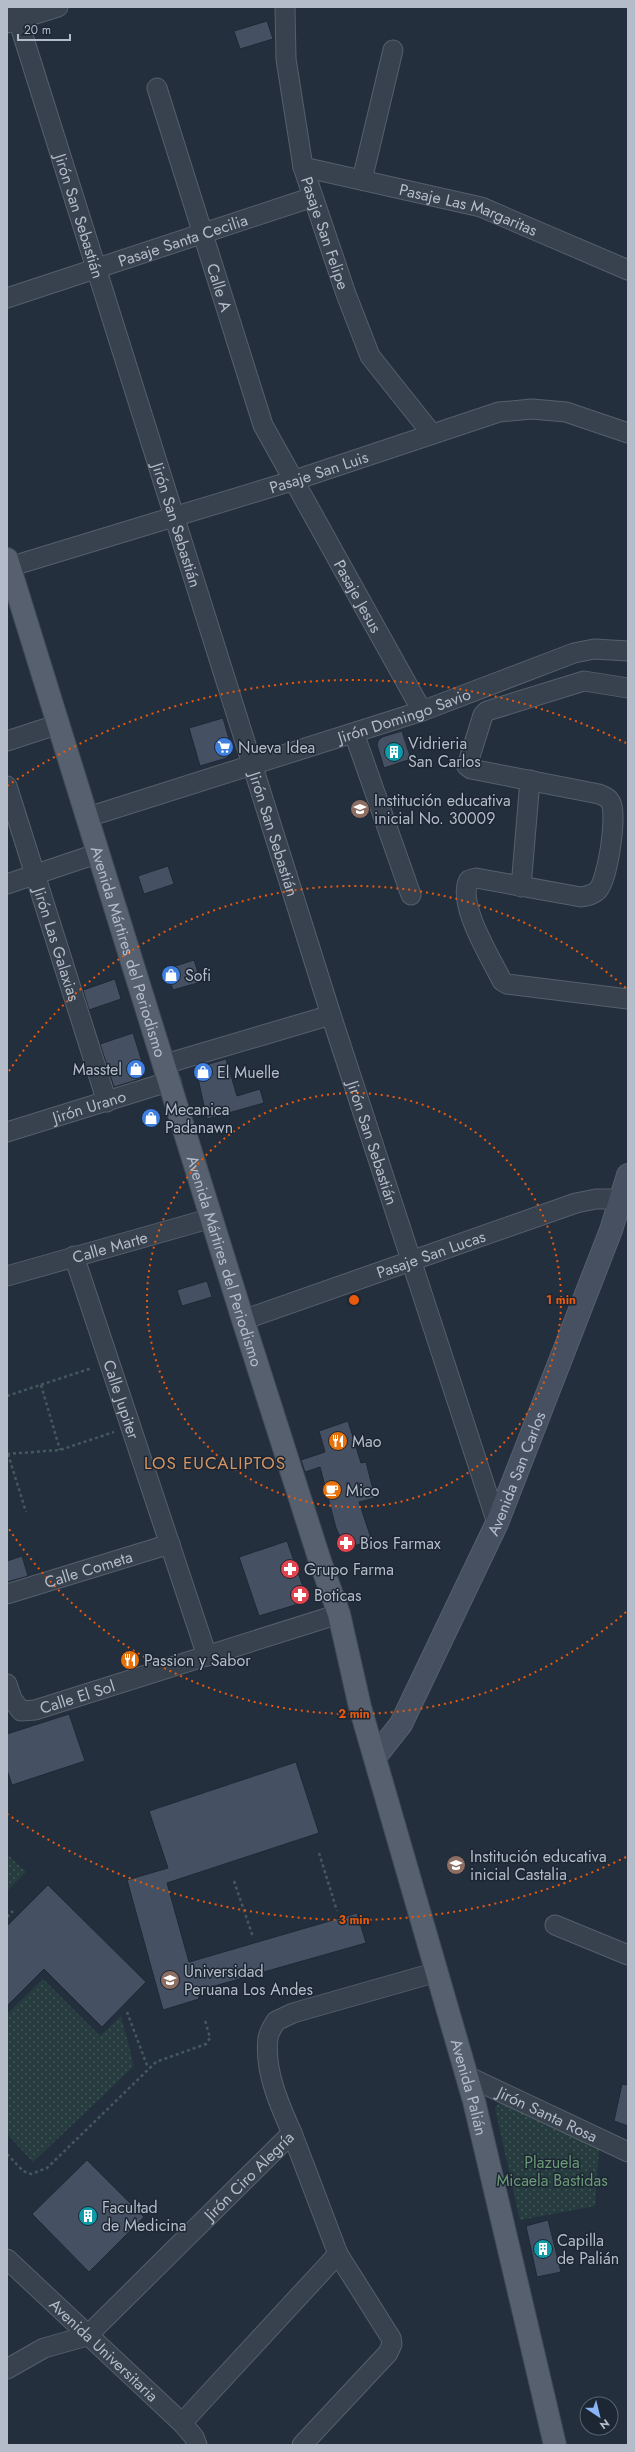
<svg xmlns="http://www.w3.org/2000/svg" width="635" height="2452" font-family="Jost,sans-serif">
<style>
.grass{fill:url(#grass-dots)}
.building{fill:#455162;stroke:#1f2835}
.lines{fill:none;stroke-linecap:round;stroke-linejoin:round}
.minor-casing{stroke:#565f6c;stroke-width:21}
.secondary-casing{stroke:#565f6c;stroke-width:24}
.primary-casing{stroke:#414a57;stroke-width:24}
.path{stroke:#44595c;stroke-width:2.5;stroke-dasharray:3 3;stroke-linecap:butt}
.minor{stroke:#38414e;stroke-width:19}
.secondary{stroke:#465061;stroke-width:22}
.primary{stroke:#56606e;stroke-width:22}
.ring{fill:none;stroke:#e8590c;stroke-width:2;stroke-dasharray:2 4}
.labels{text-anchor:middle;stroke-width:3;stroke-linejoin:round;paint-order:stroke}
.street-label{font-size:16px;fill:#b4bcc9;stroke:#1d2633}
.poi-label{font-size:16px;fill:#b4bcc9;stroke:#1d2633;text-anchor:start}
.park-label{font-size:16px;fill:#6b9a76;stroke:#1d2633}
.neighbourhood-label{font-size:17px;letter-spacing:1px;fill:#d59563;stroke:#1d2633}
.centre{fill:#e8590c;stroke:#1d2633;stroke-width:2}
.ring-label{font-size:12px;text-anchor:middle;font-weight:bold;fill:#e8590c;stroke:#1d2633;stroke-width:3;stroke-linejoin:round;paint-order:stroke}
</style>
<defs>
<pattern id="grass-dots" width="8" height="8" patternUnits="userSpaceOnUse"><rect width="8" height="8" fill="#263c3f"/><path d="M2 2h.1M6 6h.1" fill="none" stroke="#435659" stroke-width="1.8" stroke-linecap="round"/></pattern>
</defs>
<rect width="100%" height="100%" fill="#242f3e"/>
<g class="grass">
<path d="M7 1854 26 1872 7 1891Z"/>
<path d="M43 1979 100 2036 121 2016 134 2066 33 2162 7 2134V2014Z"/>
<path d="M502 2100 599 2148 595 2206 520 2220 495 2108Z"/>
</g>
<g class="building">
<path d="M267 21 273 39 240 49 234 31Z"/>
<path d="M223 718 232 749 227 758 200 766 189 728Z"/>
<path d="M402 731 411 759 384 768 377 745 378 741 382 737Z"/>
<path d="M168 866 174 884 144 894 138 876Z"/>
<path d="M194 960 201 982 173 990 166 969Z"/>
<path d="M115 979 121 999 89 1010 83 990Z"/>
<path d="M133 1033 145 1071 140 1079 114 1087 100 1044Z"/>
<path d="M226 1059 237 1096 260 1089 264 1103 207 1119 197 1074 202 1066Z"/>
<path d="M207 1281 212 1297 182 1306 177 1290Z"/>
<path d="M348 1421 361 1463 366 1462 375 1498 359 1502 372 1541 345 1548 336 1528 320 1467 305 1472 301 1460 325 1452 319 1431Z"/>
<path d="M287 1541 308 1601 259 1616 239 1557Z"/>
<path d="M22 1556 28 1576 7 1582V1561Z"/>
<path d="M69 1714 85 1761 12 1785 7 1770V1734Z"/>
<path d="M296 1762 319 1833 167 1883 189 1962 357 1913 366 1943 197 1991 199 1999 163 2010 127 1880 168 1868 149 1811Z"/>
<path d="M48 1885 146 1982 102 2027 44 1969 7 2006V1926Z"/>
<path d="M622 2084 628 2085V2126L614 2121Z"/>
<path d="M87 2160 144 2217 89 2272 32 2214Z"/>
<path d="M548 2220 561 2272 537 2277 526 2226Z"/>
</g>
<g class="lines">
<g class="minor-casing">
<g id="minor">
<path id="s1" d="M14 7 331 1015 497 1523"/>
<path id="s2" d="M285 7 286 59 303 167 346 294 370 356 432 434"/>
<path d="M7 23 58 7"/>
<path id="s3" d="M157 88 263 425 422 711"/>
<path id="s4" d="M303 167 481 207 628 270"/>
<path d="M362 180 393 50"/>
<path id="s5" d="M7 298 313 197"/>
<path id="s6" d="M9 567 295 480 499 412 532 409 566 412 628 433"/>
<path d="M628 688 584 681 487 711 483 715 467 766 471 769 599 794C604 796 609 798 611 803 617 817 608 878 598 890 593 895 587 896 581 897L476 878 469 880C456 903 491 958 502 981L507 984 628 999"/>
<path d="M354 733 411 895"/>
<path d="M7 741 59 724"/>
<path id="s7" d="M7 786 107 1102"/>
<path id="s8" d="M88 817 422 711 574 653 594 649 628 651"/>
<path d="M7 884 99 853"/>
<path d="M521 887 530 780"/>
<path d="M165 1064 331 1015"/>
<path id="s9" d="M7 1132 171 1081"/>
<path id="s10" d="M74 1256 207 1656"/>
<path id="s11" d="M7 1276 212 1218"/>
<path id="s12" d="M243 1320 576 1203 596 1199H621"/>
<path id="s13" d="M7 1594 170 1544"/>
<path id="s14" d="M7 1684 12 1699 21 1711 35 1710 339 1614"/>
<path d="M555 1925 628 1955"/>
<path id="s15" d="M467 2076 628 2152"/>
<path d="M292 2133 338 2254 391 2338 392 2344 388 2353 302 2445"/>
<path id="s16" d="M7 2259 182 2423 194 2437 197 2445"/>
<path id="s17" d="M7 2369 44 2348 87 2336 292 2133C279 2104 264 2070 268 2038 269 2032 273 2026 276 2021L293 2013 437 1972"/>
<path d="M182 2423 338 2254"/>
</g>
</g>
<g class="secondary-casing">
<g id="secondary">
<path id="s18" d="M375 1757 401 1724 497 1523 611 1230 628 1175"/>
</g>
</g>
<g class="primary-casing">
<g id="primary">
<path id="s19" d="M7 559 243 1320 320 1561 339 1614 360 1707 474 2101 555 2445"/>
</g>
</g>
<g class="path">
<path d="M41 1385 60 1450"/>
<path d="M7 1396 92 1368"/>
<path d="M7 1454 60 1450 114 1432"/>
<path d="M8 1454 26 1512"/>
<path d="M319 1853 337 1911"/>
<path d="M234 1881 253 1937"/>
<path d="M7 1917 13 1911"/>
<path d="M127 2012 148 2068"/>
<path d="M7 2154 23 2171 31 2174 47 2168 156 2062 206 2044 210 2038 205 2020"/>
</g>
<use href="#minor" class="minor"/>
<use href="#secondary" class="secondary"/>
<use href="#primary" class="primary"/>
</g>
<g class="ring">
<circle cx="354" cy="1300" r="207"/>
<path d="M626 1612A414 414 0 0 1 9 1529M9 1071A414 414 0 0 1 626 988"/>
<path d="M626 1857A620 620 0 0 1 7 1814M7 786A620 620 0 0 1 626 743"/>
</g>
<defs>
<g id="supermarket-disc" transform="scale(1)"><circle r="9.5" fill="#3f7fe0" stroke="#1d2633"/><path d="M-6-5.5h2.5l.6 2H6L4.5 2H-2.5L-4.4-4H-6ZM-1.5 3.2a1.3 1.3 0 1 0 .1 0ZM3 3.2a1.3 1.3 0 1 0 .1 0Z" fill="#fff"/></g>
<g id="building-disc" transform="scale(1)"><circle r="9.5" fill="#0f9aa8" stroke="#1d2633"/><path d="M-4-6H4V6H1V3H-1V6H-4ZM-2.5-4.3h1.7v1.8h-1.7ZM.8-4.3h1.7v1.8H.8ZM-2.5-1h1.7V.8h-1.7ZM.8-1h1.7V.8H.8Z" fill="#fff"/></g>
<g id="school-disc" transform="scale(1)"><circle r="9.5" fill="#8d6e63" stroke="#1d2633"/><path d="M0-5L7-2L0 1L-7-2ZM-4 1L0 2.5L4 1V4Q0 6-4 4Z" fill="#fff"/></g>
<g id="shop-disc" transform="scale(1)"><circle r="9.5" fill="#3f7fe0" stroke="#1d2633"/><path d="M-5-2.5h2.3a2.7 3.5 0 0 1 5.4 0H5L5.5 6h-11ZM-1.5-2.5h3a1.5 2.3 0 0 0-3 0Z" fill="#fff"/></g>
<g id="restaurant-disc" transform="scale(1)"><circle r="9.5" fill="#e8710a" stroke="#1d2633"/><path d="M-5-6h1v4h1v-4h1v4h1v-4h1v5L-1.5 .5V6h-2V.5L-5-1ZM5-6V6H3V1.5H1.5Q1.5-4 5-6Z" fill="#fff"/></g>
<g id="cafe-disc" transform="scale(1)"><circle r="9.5" fill="#e8710a" stroke="#1d2633"/><path d="M-5.5-4.5H6V0H3Q3 3.5 0 3.5H-2.5Q-5.5 3.5-5.5 0ZM3-3.2v2h1.7v-2ZM-6 4.5H4V6H-6Z" fill="#fff"/></g>
<g id="pharmacy-disc" transform="scale(1)"><circle r="9.5" fill="#e0444e" stroke="#1d2633"/><path d="M-2-6h4v4h4v4h-4v4h-4v-4h-4v-4h4Z" fill="#fff"/></g>
<g id="university-disc" transform="scale(1)"><circle r="9.5" fill="#8d6e63" stroke="#1d2633"/><path d="M0-5L7-2L0 1L-7-2ZM-4 1L0 2.5L4 1V4Q0 6-4 4Z" fill="#fff"/></g>
</defs>
<g fill-rule="evenodd">
<use href="#supermarket-disc" x="224" y="747"/>
<use href="#building-disc" x="394" y="752"/>
<use href="#school-disc" x="360" y="809"/>
<use href="#shop-disc" x="171" y="975"/>
<use href="#shop-disc" x="136" y="1069"/>
<use href="#shop-disc" x="203" y="1072"/>
<use href="#shop-disc" x="151" y="1118"/>
<use href="#restaurant-disc" x="338" y="1441"/>
<use href="#cafe-disc" x="332" y="1490"/>
<use href="#pharmacy-disc" x="346" y="1543"/>
<use href="#pharmacy-disc" x="290" y="1569"/>
<use href="#pharmacy-disc" x="300" y="1595"/>
<use href="#restaurant-disc" x="130" y="1660"/>
<use href="#school-disc" x="456" y="1865"/>
<use href="#university-disc" x="170" y="1980"/>
<use href="#building-disc" x="88" y="2216"/>
<use href="#building-disc" x="543" y="2249"/>
</g>
<g class="labels">
<g class="street-label">
<text dy="6" stroke="none"><textPath href="#s4" startOffset="171">Pasaje Las Margaritas</textPath></text>
<text dy="6" stroke="none"><textPath href="#s1" startOffset="219">Jirón San Sebastián</textPath></text>
<text dy="6" stroke="none"><textPath href="#s2" startOffset="231">Pasaje San Felipe</textPath></text>
<text dy="6" stroke="none"><textPath href="#s5" startOffset="185">Pasaje Santa Cecilia</textPath></text>
<text dy="6" stroke="none"><textPath href="#s3" startOffset="209">Calle A</textPath></text>
<text dy="6" stroke="none"><textPath href="#s6" startOffset="324">Pasaje San Luis</textPath></text>
<text dy="6" stroke="none"><textPath href="#s1" startOffset="543">Jirón San Sebastián</textPath></text>
<text dy="6" stroke="none"><textPath href="#s3" startOffset="549">Pasaje Jesus</textPath></text>
<text dy="6" stroke="none"><textPath href="#s8" startOffset="332">Jirón Domingo Savio</textPath></text>
<text dy="6" stroke="none"><textPath href="#s1" startOffset="867">Jirón San Sebastián</textPath></text>
<text dy="6" stroke="none"><textPath href="#s7" startOffset="166">Jirón Las Galaxias</textPath></text>
<text dy="6" stroke="none"><textPath href="#s19" startOffset="411">Avenida Mártires del Periodismo</textPath></text>
<text dy="6" stroke="none"><textPath href="#s9" startOffset="86">Jirón Urano</textPath></text>
<text dy="6" stroke="none"><textPath href="#s1" startOffset="1191">Jirón San Sebastián</textPath></text>
<text dy="6" stroke="none"><textPath href="#s11" startOffset="107">Calle Marte</textPath></text>
<text dy="6" stroke="none"><textPath href="#s12" startOffset="199">Pasaje San Lucas</textPath></text>
<text dy="6" stroke="none"><textPath href="#s19" startOffset="735">Avenida Mártires del Periodismo</textPath></text>
<text dy="6" stroke="none"><textPath href="#s10" startOffset="151">Calle Jupiter</textPath></text>
<text dy="6" stroke="none"><textPath href="#s18" startOffset="318">Avenida San Carlos</textPath></text>
<text dy="6" stroke="none"><textPath href="#s13" startOffset="85">Calle Cometa</textPath></text>
<text dy="6" stroke="none"><textPath href="#s14" startOffset="89">Calle El Sol</textPath></text>
<text dy="6" stroke="none"><textPath href="#s19" startOffset="1597">Avenida Palián</textPath></text>
<text dy="6" stroke="none"><textPath href="#s15" startOffset="89">Jirón Santa Rosa</textPath></text>
<text dy="6" stroke="none"><textPath href="#s17" startOffset="315">Jirón Ciro Alegría</textPath></text>
<text dy="6" stroke="none"><textPath href="#s16" startOffset="133">Avenida Universitaria</textPath></text>
</g>
<g class="poi-label">
<text x="408" y="749">Vidrieria<tspan x="408" dy="18">San Carlos</tspan></text>
<text x="238" y="753">Nueva Idea</text>
<text x="374" y="806">Institución educativa<tspan x="374" dy="18">inicial No. 30009</tspan></text>
<text x="185" y="981">Sofi</text>
<text x="122" y="1075" text-anchor="end">Masstel</text>
<text x="217" y="1078">El Muelle</text>
<text x="165" y="1115">Mecanica<tspan x="165" dy="18">Padanawn</tspan></text>
<text x="352" y="1447">Mao</text>
<text x="346" y="1496">Mico</text>
<text x="360" y="1549">Bios Farmax</text>
<text x="304" y="1575">Grupo Farma</text>
<text x="314" y="1601">Boticas</text>
<text x="144" y="1666">Passion y Sabor</text>
<text x="470" y="1862">Institución educativa<tspan x="470" dy="18">inicial Castalia</tspan></text>
<text x="184" y="1977">Universidad<tspan x="184" dy="18">Peruana Los Andes</tspan></text>
<text x="102" y="2213">Facultad<tspan x="102" dy="18">de Medicina</tspan></text>
<text x="557" y="2246">Capilla<tspan x="557" dy="18">de Palián</tspan></text>
</g>
<g class="park-label">
<text x="552" y="2168">Plazuela<tspan x="552" dy="18">Micaela Bastidas</tspan></text>
</g>
<g class="neighbourhood-label">
<text x="215" y="1469">LOS EUCALIPTOS</text>
</g>
</g>
<circle cx="354" cy="1300" r="6" class="centre"/>
<g class="ring-label">
<text x="561" y="1304">1 min</text>
<text x="354" y="1718">2 min</text>
<text x="354" y="1924">3 min</text>
</g>
<rect width="635" height="2452" fill="none" stroke="#b4bcc9" stroke-width="16"/>
<g transform="translate(599 2416) rotate(145)"><circle r="19" fill="#1d2633" stroke="#59626f"/>
<path d="M0-3L7 15L0 10L-7 15Z" fill="#8ab4f8"/>
<text y="-6" font-size="11" font-weight="bold" text-anchor="middle" fill="#b4bcc9">N</text>
</g>
<path d="M18 34v6h52v-6" fill="none" stroke="#b4bcc9" stroke-width="2"/>
<text x="24" y="34" font-size="12" fill="#b4bcc9" stroke="#1d2633" stroke-width="3" paint-order="stroke">20 m</text>
</svg>
